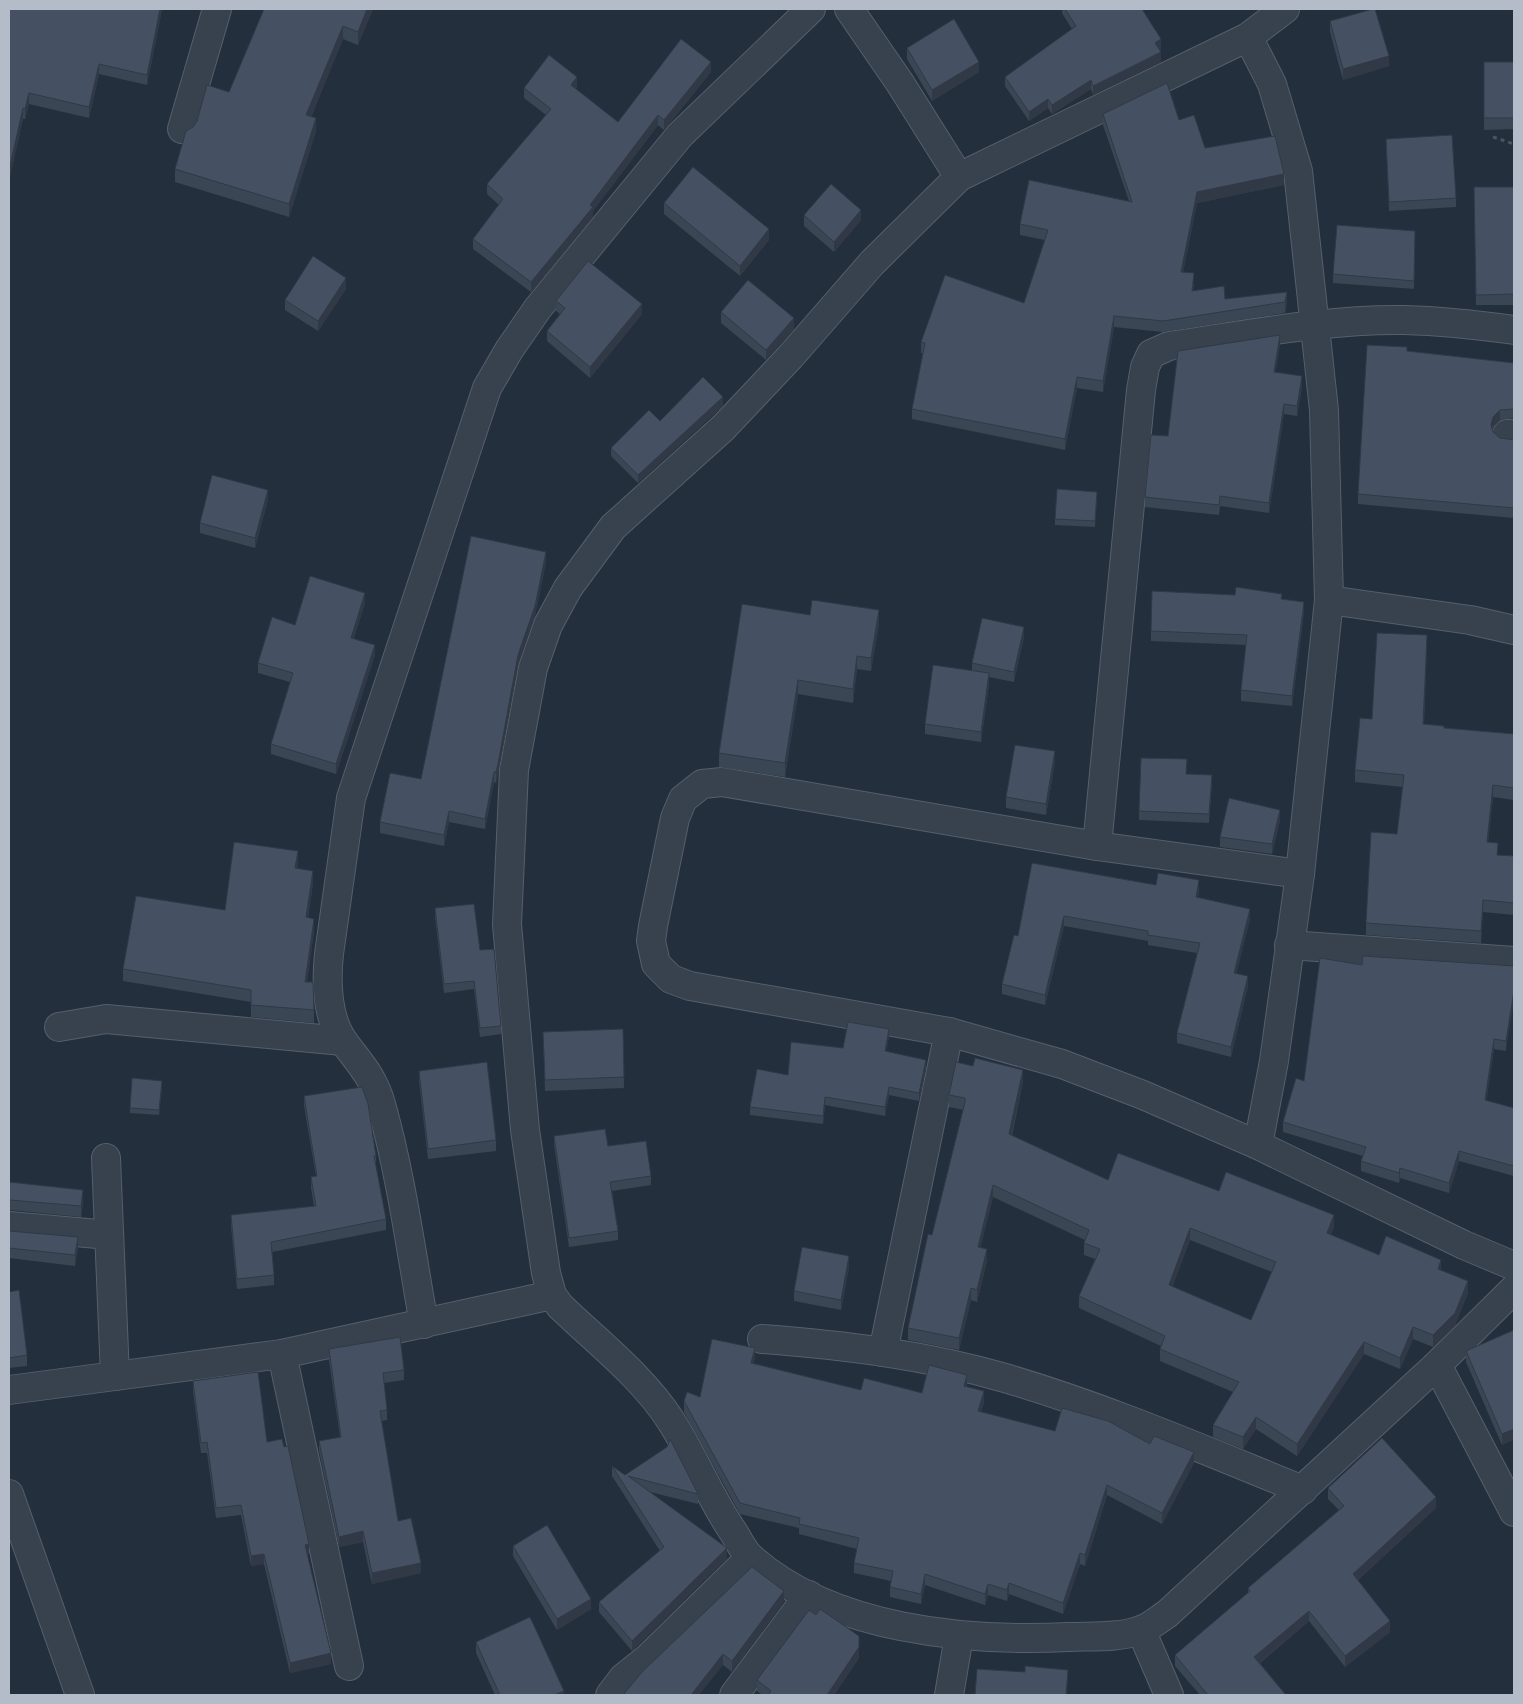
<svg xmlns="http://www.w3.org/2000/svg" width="1523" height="1704" font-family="Karla,sans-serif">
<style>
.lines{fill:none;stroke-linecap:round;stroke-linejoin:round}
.minor-casing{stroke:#565f6c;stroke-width:30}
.path{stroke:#44595c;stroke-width:3;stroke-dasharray:4 4;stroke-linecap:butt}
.minor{stroke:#38414e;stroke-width:28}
.wall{fill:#3b4654;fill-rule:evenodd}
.shaded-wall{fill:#303945}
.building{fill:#455162;stroke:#303945;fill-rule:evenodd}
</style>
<rect width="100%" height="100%" fill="#242f3e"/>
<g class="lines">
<g class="minor-casing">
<g id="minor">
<path d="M849 9 900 83 959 177"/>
<path d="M1285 9 1248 37 959 177 872 263 791 356 723 428 613 527 568 588 548 625 533 668 514 770 507 924 525 1130 546 1273 552 1295 560 1306C596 1341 644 1378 671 1421 694 1457 710 1498 734 1533 739 1541 744 1552 751 1558 832 1630 967 1642 1069 1637 1092 1636 1119 1638 1141 1630 1150 1627 1159 1619 1167 1614L1437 1365 1514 1289"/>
<path d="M1248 37 1272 84 1298 171 1324 410 1329 600 1300 874 1274 1061 1258 1145"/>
<path d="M182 129 217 9"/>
<path d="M1507 434H1514"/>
<path d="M1329 600 1470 620 1514 630"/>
<path d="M1097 846 1141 390 1145 367 1151 354 1169 346C1247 335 1325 319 1404 320 1441 321 1478 325 1514 330"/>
<path d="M1300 874 1097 846 722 782 702 784 683 799 675 818 653 926 651 941 656 964 671 979 690 986 949 1032 1062 1064 1143 1095 1258 1145 1464 1245 1514 1266"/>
<path d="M1289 945 1514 961"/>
<path d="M59 1027 106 1019 343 1041"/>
<path d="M106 1158 115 1376"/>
<path d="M9 1226 109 1235"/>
<path d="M424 1324C411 1251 401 1175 381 1104 373 1076 360 1064 344 1042 327 1019 326 982 329 954L351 798 487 388 509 350 538 308 680 135 811 9"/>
<path d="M762 1339C843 1345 926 1355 1005 1378 1107 1408 1204 1450 1303 1490"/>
<path d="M883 1352 949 1032"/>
<path d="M282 1354 349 1666"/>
<path d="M1437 1365 1514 1512"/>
<path d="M9 1390 282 1354 552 1295"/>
<path d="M9 1494 80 1695"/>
<path d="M1141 1630 1169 1695"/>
<path d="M610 1695 623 1678 648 1658 750 1558"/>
<path d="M734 1695 809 1595"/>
<path d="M949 1695 959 1636"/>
</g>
</g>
<path class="path" d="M1493 137 1514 144"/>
<use href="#minor" class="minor"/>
</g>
<g class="wall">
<path d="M9 9H162L147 85 99 74 89 118 29 104 25 119H23L9 181Z"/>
<path d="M373 9 358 45 343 39 311 117 316 131 289 217 175 182V169L193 127 229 92Z"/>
<path d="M1062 9H1142L1161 49 1159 50 1161 62 1093 95 1091 89 1052 114 1048 108 1029 121 1005 86V77L1072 29 1062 13Z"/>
<path d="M1330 21 1389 66 1343 80 1330 32Z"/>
<path d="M907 48 979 72 932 101 907 59Z"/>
<path d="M1484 62H1514V129L1484 130Z"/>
<path d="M711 72 664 130 658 125 593 211V217L531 292 473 249V239L499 205 487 194V184L546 115 524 98V88L577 87 576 89 618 122Z"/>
<path d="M1103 114 1179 120 1205 148 1284 185 1197 203 1183 272 1194 284 1193 290 1225 299 1287 292V303L1285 313 1163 332 1114 327 1103 392 1077 388 1065 450 912 419V409L923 353H921V342L1024 303 1045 240 1020 235V224L1129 201 1103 125Z"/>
<path d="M1386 139 1456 198V207L1389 211Z"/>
<path d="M1474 187H1514V305H1476Z"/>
<path d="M664 203 769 240 740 276 664 214Z"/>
<path d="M804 215 861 220 834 252 804 226Z"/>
<path d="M1415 231 1414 289 1333 283V274Z"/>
<path d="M346 289 318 331 285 310V300Z"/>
<path d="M556 301 642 314 590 378 547 341V331L560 314 556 311Z"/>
<path d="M721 312 794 329 766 360 721 323Z"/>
<path d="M1280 345 1275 372 1302 386 1297 416 1284 414 1269 513 1220 506 1219 515 1145 507V497L1168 436Z"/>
<path d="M1407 351 1514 363V418L1500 420 1493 427V432L1500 438 1514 440V518L1358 504V494Z"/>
<path d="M723 406 638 483 611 456V448L660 421Z"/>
<path d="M1097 492 1095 527 1055 525V519Z"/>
<path d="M268 500 255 548 200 533V523Z"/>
<path d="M546 562 535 616 518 665 498 774 496 783 494 782 485 829 449 822 444 846 380 833V822L421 779Z"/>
<path d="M1282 599 1304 612 1292 706 1241 701V690L1246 645 1151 641V631Z"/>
<path d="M365 603 354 638 375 655 336 774 271 754V744L290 682 258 673V663L295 625Z"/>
<path d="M810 615 879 624 871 671 857 669 853 703 798 694 785 777 719 767V753Z"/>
<path d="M1024 637 1014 682 989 677V684L981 742 925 734V724L972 671V663Z"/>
<path d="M1427 648 1424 724 1444 728 1514 734V800L1493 797 1488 842 1498 855 1514 856V915L1483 912 1481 943 1366 935V923L1397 834 1403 787 1355 782V770Z"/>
<path d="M1055 762 1046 815 1006 808V797Z"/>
<path d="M1212 784 1209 823 1139 820V811Z"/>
<path d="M1280 820 1272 854 1220 847V837Z"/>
<path d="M298 863 297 868 313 883 308 918 314 931 307 982 314 1010V1023L251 1017V1002L123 981V969L225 910Z"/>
<path d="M1032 863 1156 885 1199 890 1198 897 1250 919 1236 974 1248 986 1231 1057 1177 1043V1033L1197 953 1148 945V941L1064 926 1045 1005 1002 994V984L1018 936Z"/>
<path d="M435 908 480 950 501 1026V1034L480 1037 474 989 444 993 435 917Z"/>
<path d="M1362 965 1514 966 1506 1051 1494 1049 1486 1101 1514 1108V1176L1459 1161 1449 1193 1400 1178 1399 1183 1361 1171V1161L1363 1156 1283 1132V1122Z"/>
<path d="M623 1029 624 1088 545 1091 543 1032Z"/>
<path d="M889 1037 886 1051 926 1068 919 1101 889 1095 885 1116 825 1105 823 1124 750 1115V1107L788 1075 843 1048Z"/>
<path d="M419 1071 496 1140V1151L428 1159 419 1081Z"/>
<path d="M1023 1082 1012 1136 1108 1180 1219 1191 1334 1227 1331 1235 1379 1255 1441 1270 1468 1293 1455 1325 1433 1347 1413 1339 1400 1369 1364 1354 1297 1456 1256 1429 1243 1449 1213 1437V1425L1233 1392 1160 1361V1349L1161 1346 1079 1308V1296L1095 1259 1084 1255V1243L1085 1240 993 1197 980 1247 987 1261 977 1302 971 1300 959 1350 908 1340V1328L932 1235 964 1110 949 1107V1095ZM1190 1240 1272 1272 1251 1320 1172 1286Z"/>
<path d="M162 1086 159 1115 130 1113V1108Z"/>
<path d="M304 1096 376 1156V1166L386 1219V1230L272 1252 274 1275V1285L237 1289 231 1226V1215L314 1206 311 1188V1177L316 1176 304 1106Z"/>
<path d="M554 1136 651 1176V1185L612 1191 618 1231V1240L569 1247 554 1145Z"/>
<path d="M9 1182 83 1201 81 1217 10 1210 9 1211Z"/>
<path d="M9 1231 78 1248 75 1266 9 1258Z"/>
<path d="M849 1267 841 1310 794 1301V1291Z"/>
<path d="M9 1292 27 1355V1366L9 1368Z"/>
<path d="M1514 1330 1502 1445 1466 1362V1351Z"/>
<path d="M329 1349 404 1370V1380L384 1383 387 1410V1420L381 1421 398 1521 421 1573 372 1584 363 1542 339 1547 319 1451V1441L340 1437 329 1360Z"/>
<path d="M755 1358 753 1363 861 1390 922 1393 967 1387 984 1402 981 1412 1055 1431 1150 1444 1194 1463 1162 1524 1107 1495 1085 1566 1080 1564 1063 1614 1009 1594 1007 1601 988 1595 985 1605 925 1585 921 1604 890 1597V1587L891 1581 854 1573V1563L857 1549 799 1534V1528L740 1514 684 1412V1401L700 1397Z"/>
<path d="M193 1381 267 1442 309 1554H307L331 1664 290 1673 264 1564 251 1566 241 1515 216 1518 207 1453H201L193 1391Z"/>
<path d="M612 1466 625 1475 698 1494V1504L650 1492 727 1558 632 1651 599 1612V1602L660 1551 612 1476Z"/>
<path d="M1328 1488 1436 1508 1358 1580 1390 1632 1345 1667 1309 1621 1260 1663 1286 1695H1200L1175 1666V1655L1248 1593V1588L1339 1510 1328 1499Z"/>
<path d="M513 1546 591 1609 557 1630 513 1556Z"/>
<path d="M784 1602 732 1672 723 1665 623 1695Z"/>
<path d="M476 1642 564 1695H495L476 1653Z"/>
<path d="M859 1658 834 1695H762L757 1691V1680Z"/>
</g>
<g class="shaded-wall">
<path d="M160 9H162L147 85V75Z"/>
<path d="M367 9H373L358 45V32Z"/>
<path d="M343 26V39L306 128V115Z"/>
<path d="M1161 39V49L1155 52V43Z"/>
<path d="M1161 52V62L1093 95V86Z"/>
<path d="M1389 56V66L1343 80V69Z"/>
<path d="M711 62V72L664 130V120Z"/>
<path d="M979 62V72L932 101V90Z"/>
<path d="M99 64V74L89 118V107Z"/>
<path d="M577 77V87L571 95V85Z"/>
<path d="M1091 80V89L1052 114V105Z"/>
<path d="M29 93V104L25 119V109Z"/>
<path d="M1048 99V108L1029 121V112Z"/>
<path d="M23 108V119L9 181V170Z"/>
<path d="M658 115V125L593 211V217L531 292V282Z"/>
<path d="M316 118V131L289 217V204Z"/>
<path d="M1284 174V185L1197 203 1181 283V272L1197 192Z"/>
<path d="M861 210V220L834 252V242Z"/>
<path d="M769 229V240L740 276V266Z"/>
<path d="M346 278V289L318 331V321Z"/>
<path d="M1287 292V303L1285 313V302Z"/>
<path d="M642 304V314L590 378V367Z"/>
<path d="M1114 316V327L1103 392V381Z"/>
<path d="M794 318V329L766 360V350Z"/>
<path d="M1280 335V345L1274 382V372Z"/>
<path d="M1302 376V386L1297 416V406Z"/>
<path d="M1077 377V388L1065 450V439Z"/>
<path d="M723 397V406L638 483V475Z"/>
<path d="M1284 404V414L1269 513V503Z"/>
<path d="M1500 410V420L1493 427 1491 434V425L1493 417Z"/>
<path d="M268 490V500L255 548V538Z"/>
<path d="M546 552V562L535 616 518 665 496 783V772L518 655Z"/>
<path d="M365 593V603L351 647V638Z"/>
<path d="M1304 602V612L1292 706V696Z"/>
<path d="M879 610V624L871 671V658Z"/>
<path d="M1024 627V637L1014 682V672Z"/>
<path d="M1427 635V648L1423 736V724Z"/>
<path d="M375 645V655L336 774V764Z"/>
<path d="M857 656V669L853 703V689Z"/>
<path d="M989 673V684L981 742V732Z"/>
<path d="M798 680V694L785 777V763Z"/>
<path d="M1055 751V762L1046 815V804Z"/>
<path d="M494 772V782L485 829V819Z"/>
<path d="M1212 775V784L1209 823V814Z"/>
<path d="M1493 785V797L1487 854V842Z"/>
<path d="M1280 810V820L1272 854V844Z"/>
<path d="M449 811V822L444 846V835Z"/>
<path d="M298 851V863L295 880V868Z"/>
<path d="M313 871V883L306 930V917Z"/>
<path d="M1199 880V890L1196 907V897Z"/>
<path d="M1483 900V912L1481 943V931Z"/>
<path d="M1250 909V919L1234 983V973Z"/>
<path d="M1064 916V926L1045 1005V995Z"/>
<path d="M314 919V931L305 994V982Z"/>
<path d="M1248 976V986L1231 1057V1047Z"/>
<path d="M1514 991V1001L1506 1051V1041Z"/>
<path d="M889 1029V1037L885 1059V1051Z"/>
<path d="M1494 1039V1049L1485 1111V1100Z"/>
<path d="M926 1060V1068L919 1101V1093Z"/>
<path d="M1023 1070V1082L1009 1146V1134Z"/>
<path d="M889 1087V1095L885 1116V1107Z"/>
<path d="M825 1097V1105L823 1124V1116Z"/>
<path d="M1459 1151V1161L1449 1193V1183Z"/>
<path d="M1400 1168V1178L1399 1183V1173Z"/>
<path d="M993 1185V1197L978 1259V1247Z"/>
<path d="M83 1190V1201L81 1217V1206Z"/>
<path d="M10 1200V1210L9 1211V1201Z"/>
<path d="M1334 1215V1227L1327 1245V1233Z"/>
<path d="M1190 1228V1240L1169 1297V1285Z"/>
<path d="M78 1237V1248L75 1266V1255Z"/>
<path d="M987 1249V1261L977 1302V1290Z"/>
<path d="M849 1256V1267L841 1310V1300Z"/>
<path d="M1441 1260V1271L1438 1269Z"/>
<path d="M1468 1281V1293L1455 1325 1433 1347V1335Z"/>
<path d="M971 1288V1300L959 1350V1338Z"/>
<path d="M1413 1327V1339L1400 1369V1358Z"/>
<path d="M1364 1342V1354L1297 1456V1444Z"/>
<path d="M755 1348V1358L751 1374V1363Z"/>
<path d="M967 1375V1386L964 1397V1386Z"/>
<path d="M984 1391V1402L978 1422V1411Z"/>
<path d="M1256 1417V1429L1243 1449V1437Z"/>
<path d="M1514 1429V1440L1502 1445V1434Z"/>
<path d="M1194 1452V1463L1162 1524V1513Z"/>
<path d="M1107 1485V1495L1085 1566V1555Z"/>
<path d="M1436 1497V1508L1353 1584V1574Z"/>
<path d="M363 1531V1542L339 1547V1537Z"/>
<path d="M309 1544V1554L305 1555V1545Z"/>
<path d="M727 1548V1558L632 1651V1641Z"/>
<path d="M1080 1553V1564L1063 1614V1603Z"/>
<path d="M264 1554V1564L251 1566V1556Z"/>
<path d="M421 1563V1573L372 1584V1573Z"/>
<path d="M925 1574V1585L921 1604V1594Z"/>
<path d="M1009 1583V1594L1007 1601V1590Z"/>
<path d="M988 1584V1595L985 1605V1594Z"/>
<path d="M784 1591V1602L732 1672V1661Z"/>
<path d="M591 1599V1609L557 1630V1619Z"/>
<path d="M1309 1611V1621L1254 1667V1657Z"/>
<path d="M1390 1621V1632L1345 1667V1656Z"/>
<path d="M859 1647V1658L834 1695H827Z"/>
<path d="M331 1653V1664L290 1673V1663Z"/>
<path d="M723 1654V1665L699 1695H691Z"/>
<path d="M1068 1670V1681L1067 1695H1066Z"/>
<path d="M564 1691V1695H554Z"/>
</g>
<g class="building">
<path d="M9 9H160L147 75 99 64 89 107 29 93 25 109 23 108 9 170Z"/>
<path d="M264 9H367L358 32 343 26 306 115 316 118 289 204 175 169 186 131 193 127 197 121 207 85 229 92Z"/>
<path d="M1065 9H1142L1161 39 1155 43 1161 52 1093 86 1091 80 1052 105 1048 99 1029 112 1005 77 1076 26Z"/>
<path d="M1373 9H1375L1389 56 1343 69 1330 21Z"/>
<path d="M954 19 979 62 932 90 907 48Z"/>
<path d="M681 39 711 62 664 120 658 115 590 205 593 207 531 282 473 239 503 199 487 184 551 109 524 88 549 55 577 77 571 85 618 122Z"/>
<rect x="1484" y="62" width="30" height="56"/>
<path d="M1167 83 1179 120 1194 115 1205 148 1275 136 1284 174 1197 192 1181 272 1194 273 1192 291 1224 286 1225 299 1287 292 1285 302 1163 321 1114 316 1103 381 1077 377 1065 439 912 409 925 343 921 342 945 275 1024 303 1048 230 1020 224 1029 180 1132 202 1103 114Z"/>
<path d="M1452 135 1456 198 1389 202 1386 139Z"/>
<path d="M693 167 769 229 740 266 664 203Z"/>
<path d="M831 184 861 210 834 242 804 215Z"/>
<path d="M1474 187H1514V294L1476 295Z"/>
<path d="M1337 225 1415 231 1414 281 1333 274Z"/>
<path d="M313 256 346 278 318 321 285 300Z"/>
<path d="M588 261 642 304 590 367 547 331 565 308 556 301Z"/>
<path d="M748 280 794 318 766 350 721 312Z"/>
<path d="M1280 335 1274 372 1302 376 1297 406 1284 404 1269 503 1220 496 1219 505 1145 497 1151 435 1168 436 1178 351Z"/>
<path d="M1367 345 1407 347V351L1514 363V409L1500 410 1493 417 1491 425 1493 432 1500 438 1514 440V508L1358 494Z"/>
<path d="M703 377 723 397 638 475 611 448 649 410 660 421Z"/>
<path d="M212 475 268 490 255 538 200 523Z"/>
<path d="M1057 489 1097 492 1095 521 1055 519Z"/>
<path d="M471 536 546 552 535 606 518 655 498 764 496 772H494L485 819 449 811 444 835 380 822 390 773 421 779Z"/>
<path d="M310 576 365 593 351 638 375 645 336 764 271 744 293 673 258 663 272 617 295 625Z"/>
<path d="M1236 587 1282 594 1281 599 1304 602 1292 696 1241 690 1247 635 1151 631 1152 591 1235 595Z"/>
<path d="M812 600 879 610 871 658 857 656 853 689 798 680 785 763 719 753 742 604 810 615Z"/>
<path d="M982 618 1024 627 1014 672 972 663Z"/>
<path d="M1377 633 1427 635 1423 724 1444 726V728L1514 734V788L1493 785 1487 842 1498 843 1497 855 1514 856V903L1483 900 1481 931 1366 923 1371 832 1397 834 1404 775 1355 770 1360 718 1372 719Z"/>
<path d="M933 665 989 673 981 732 925 724Z"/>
<path d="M1015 745 1055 751 1046 804 1006 797Z"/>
<path d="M1141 758 1187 759 1186 774 1212 775 1209 814 1139 811Z"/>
<path d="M1229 798 1280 810 1272 844 1220 837Z"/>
<path d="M234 842 298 851 295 868 313 871 306 917 314 919 305 982H313L314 1010 251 1005V990L123 969 136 896 225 910Z"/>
<path d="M1032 863 1156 885 1158 873 1199 880 1196 897 1250 909 1234 973 1248 976 1231 1047 1177 1033 1200 943 1148 935V931L1064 916 1045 995 1002 984 1014 935 1018 936Z"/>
<path d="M474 904 480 950 494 949 501 1026 480 1028 474 981 444 984 435 908Z"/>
<path d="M1363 956 1514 966V991L1506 1041 1494 1039 1485 1100 1514 1108V1166L1459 1151 1449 1183 1400 1168 1399 1173 1361 1161 1366 1147 1283 1122 1296 1078 1304 1081 1320 958 1362 965Z"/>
<path d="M848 1022 889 1029 885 1051 926 1060 919 1093 889 1087 885 1107 825 1097 823 1116 750 1107 757 1069 788 1075 791 1042 843 1048Z"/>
<path d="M623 1029 624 1077 545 1080 543 1032Z"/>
<path d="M975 1058 1023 1070 1009 1134 1108 1180 1118 1153 1219 1191 1226 1172 1334 1215 1327 1233 1379 1255 1386 1236 1441 1260 1438 1269 1468 1281 1455 1313 1433 1335 1413 1327 1400 1358 1364 1342 1297 1444 1256 1417 1243 1437 1213 1425 1239 1382 1160 1349 1165 1336 1079 1296 1100 1249 1084 1243 1089 1230 993 1185 978 1247 987 1249 977 1290 971 1288 959 1338 908 1328 928 1234 932 1235 965 1102V1098L949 1095 956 1062 973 1066ZM1190 1228 1276 1262 1251 1320 1169 1285Z"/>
<path d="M487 1062 496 1140 428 1149 419 1071Z"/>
<path d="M132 1078 162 1081 159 1110 130 1108Z"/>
<path d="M362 1087 368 1104 376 1156H374L386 1219 271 1242 274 1275 237 1279 231 1215 316 1206 311 1177 317 1176 304 1096Z"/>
<path d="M605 1129 608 1146 646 1141 651 1176 610 1182 618 1231 569 1238 554 1136Z"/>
<path d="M9 1182 83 1190 81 1206 10 1200 9 1201Z"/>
<path d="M9 1231 78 1237 75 1255 9 1248Z"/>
<path d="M802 1247 849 1256 841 1300 794 1291Z"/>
<path d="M19 1290 27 1355 9 1358V1292Z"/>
<path d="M1514 1330V1429L1502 1434 1466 1351Z"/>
<path d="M400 1337 404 1370 383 1373 387 1410 380 1411 398 1521 411 1518 421 1563 372 1573 363 1531 339 1537 319 1441 341 1437 329 1349Z"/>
<path d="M712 1339 755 1348 751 1363 861 1390 864 1378 922 1393 929 1365 967 1375 964 1386 984 1391 978 1411 1055 1431 1062 1408 1108 1421 1150 1444 1154 1436 1194 1452 1162 1513 1107 1485 1085 1555 1080 1553 1063 1603 1009 1583 1007 1590 988 1584 985 1594 925 1574 921 1594 890 1587 893 1571 854 1563 859 1538 799 1524 800 1518 740 1503 684 1401 687 1392 700 1397Z"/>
<path d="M258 1372 267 1442 282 1439 284 1447 288 1446 309 1544 305 1545 331 1653 290 1663 264 1554 251 1556 241 1505 216 1508 207 1442 201 1443 193 1381Z"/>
<path d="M1382 1438 1436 1497 1353 1574 1390 1621 1345 1656 1309 1611 1254 1657 1286 1695H1208L1175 1655 1250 1591 1248 1588 1344 1506 1328 1488Z"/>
<path d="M670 1439 698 1494 628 1476 727 1548 632 1641 599 1602 664 1547 612 1466 625 1475 667 1447Z"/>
<path d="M547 1525 591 1599 557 1619 513 1546Z"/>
<path d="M752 1567 784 1591 732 1661 723 1654 691 1695H623L643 1671Z"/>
<path d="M820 1609 859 1636V1647L827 1695H768L771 1691 757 1680 809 1610 816 1615Z"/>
<path d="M530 1617 564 1691 554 1695H500L476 1642Z"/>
<path d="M1025 1666 1068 1670 1066 1695H975L977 1669 1025 1672Z"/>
</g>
<rect width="1523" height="1704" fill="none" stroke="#b4bcc9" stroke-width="20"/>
</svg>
